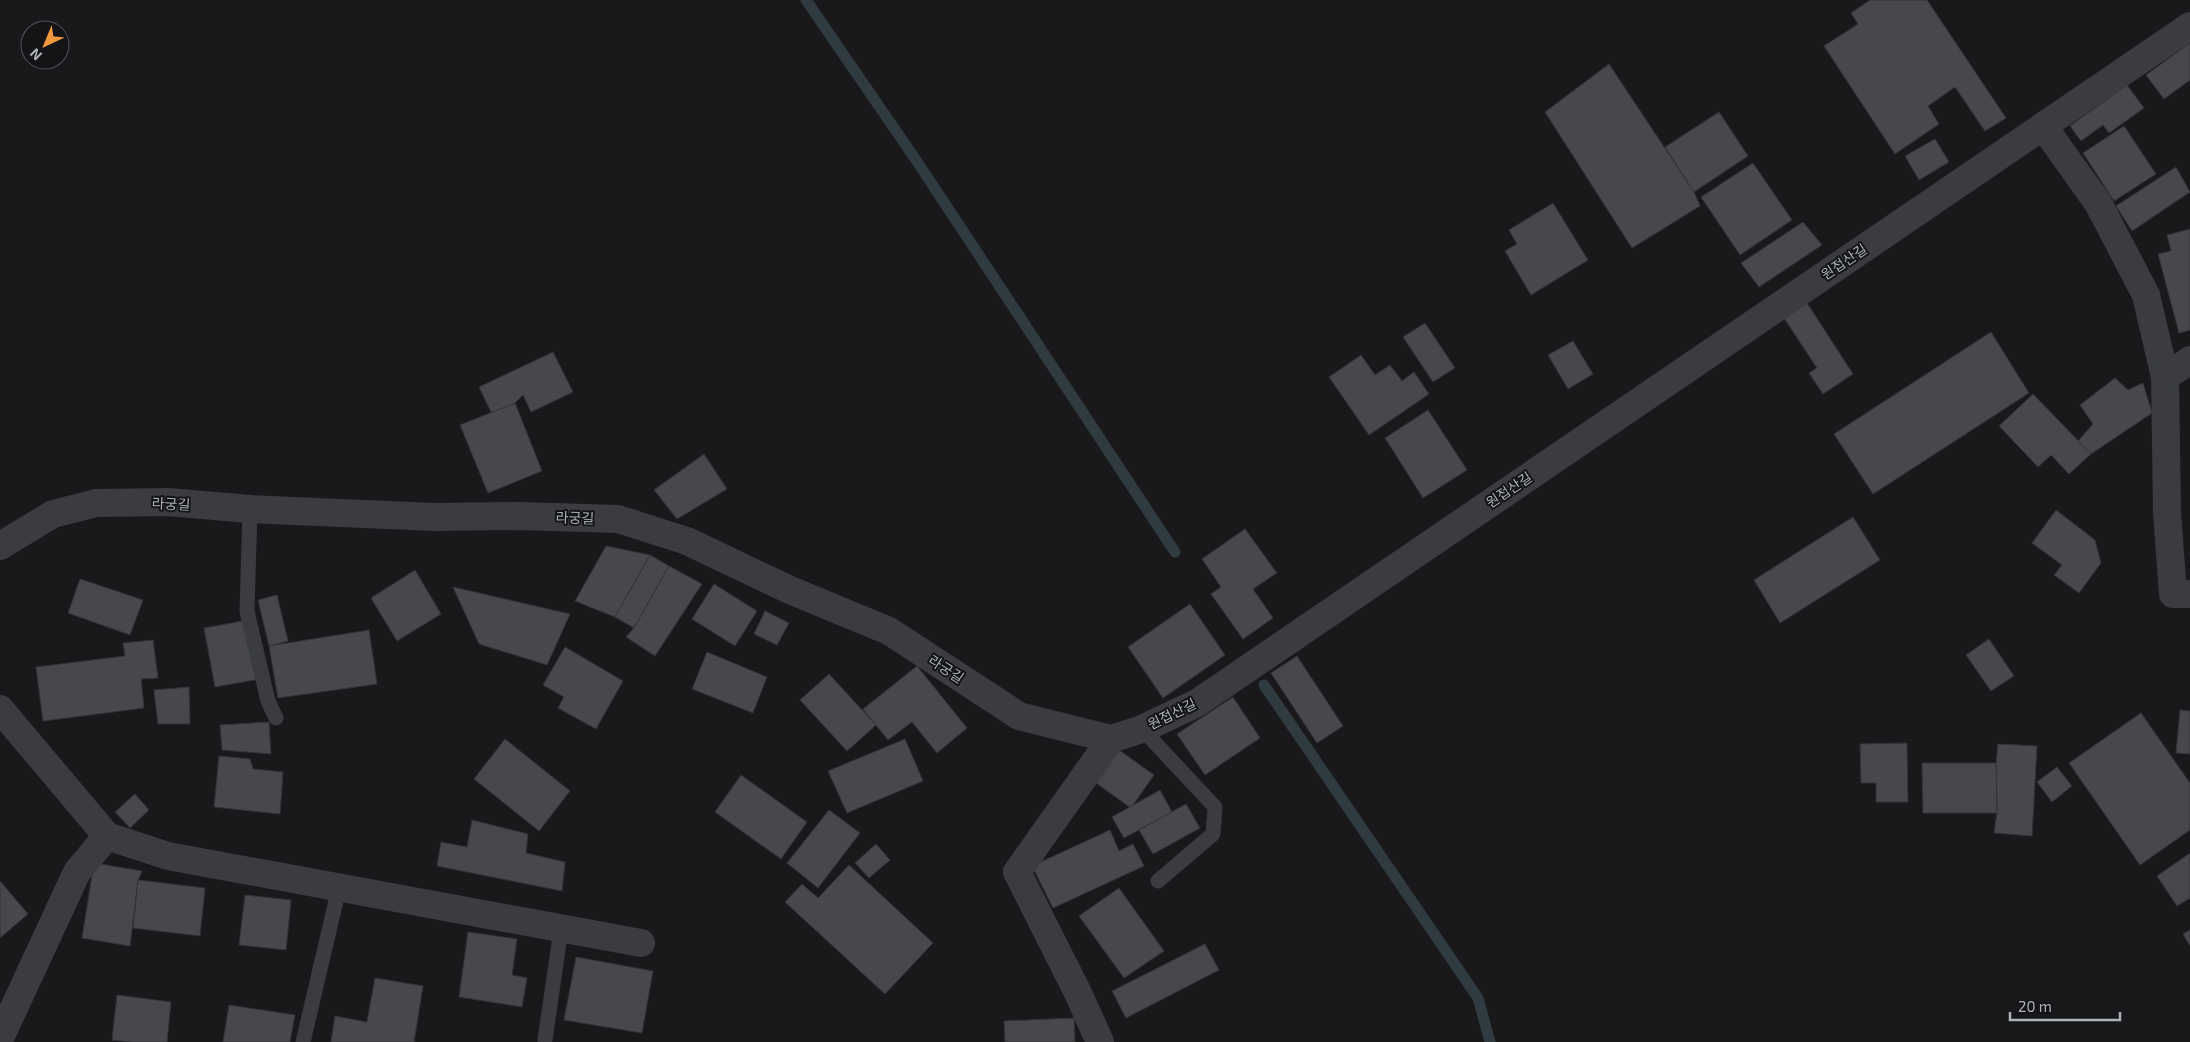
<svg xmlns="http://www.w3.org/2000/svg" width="2190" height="1042" font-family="'Exo 2','Noto Sans KR',sans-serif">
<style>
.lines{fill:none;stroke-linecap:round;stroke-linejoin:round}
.stream{stroke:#2f3b40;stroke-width:11}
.building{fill:#46484b;stroke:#333437}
.lane{stroke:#3a3c40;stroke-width:15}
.street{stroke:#3a3c40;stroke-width:28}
.labels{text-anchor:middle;stroke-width:4;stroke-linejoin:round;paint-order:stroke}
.street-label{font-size:14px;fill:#acb3bb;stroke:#141416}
</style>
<rect width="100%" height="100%" fill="#19191b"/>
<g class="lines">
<g class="stream">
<path d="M806 0 918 163 1175 552"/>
<path d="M1264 685 1478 998 1490 1042"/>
</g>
</g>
<g class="building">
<path d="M1870 0H1927L2006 118 1985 131 1955 87 1928 106 1939 124 1895 154 1824 46 1858 24 1851 13Z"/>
<path d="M2190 43V80L2164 99 2146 75Z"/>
<path d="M1609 64 1694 192 1700 206 1632 248 1545 112Z"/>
<path d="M2127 85 2144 108 2109 133 2103 125 2081 141 2070 126Z"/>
<path d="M1719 112 1748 156 1694 192 1665 147Z"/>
<path d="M2124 126 2156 174 2114 201 2083 153Z"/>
<path d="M1935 139 1949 162 1919 180 1905 156Z"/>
<path d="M1753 163 1792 220 1740 255 1701 197Z"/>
<path d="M2176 167 2190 192 2132 231 2116 206Z"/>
<path d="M1553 203 1588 260 1531 295 1505 251 1517 244 1509 230Z"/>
<path d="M1803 222 1822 245 1759 287 1741 263Z"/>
<path d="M2190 229V330L2179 333 2158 254 2171 251 2167 235Z"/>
<path d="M1807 303 1853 374 1823 394 1809 373 1817 368 1784 318Z"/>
<path d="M1425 323 1455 368 1433 382 1403 337Z"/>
<path d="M1991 332 2029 393 1873 494 1834 434Z"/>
<path d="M1573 341 1593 374 1568 389 1548 355Z"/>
<path d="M553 352 573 392 531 412 523 395 515 403 492 414 479 387Z"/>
<path d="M1361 355 1375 375 1390 365 1402 381 1414 372 1429 394 1369 435 1329 377Z"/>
<path d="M2115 378 2128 390 2143 383 2152 413 2091 454 2078 441 2093 424 2080 405Z"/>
<path d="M2033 394 2091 454 2069 474 2051 455 2038 467 1999 426Z"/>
<path d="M515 403 542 471 488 493 460 425Z"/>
<path d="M1428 410 1467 470 1423 498 1385 438Z"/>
<path d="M704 454 727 489 677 519 654 490Z"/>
<path d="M2056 510 2095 540 2101 563 2079 593 2054 575 2062 565 2032 543Z"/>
<path d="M1853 517 1880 560 1780 623 1754 580Z"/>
<path d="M1245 529 1277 573 1253 589 1273 618 1243 639 1211 594 1221 587 1202 559Z"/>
<path d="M606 546 650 555 615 617 575 601Z"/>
<path d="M650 555 669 566 634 628 615 617Z"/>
<path d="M669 566 702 584 655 656 626 637 634 628Z"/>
<path d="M415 570 441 614 397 641 371 598Z"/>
<path d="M80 579 143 600 130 635 68 613Z"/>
<path d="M714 584 757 611 735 646 692 619Z"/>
<path d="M453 587 570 614 547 665 479 644Z"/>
<path d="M277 595 288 641 269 646 258 600Z"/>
<path d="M1190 604 1225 655 1163 698 1128 647Z"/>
<path d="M765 611 789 623 777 645 754 634Z"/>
<path d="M249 620 260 679 215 687 204 628Z"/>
<path d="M369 630 377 684 278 698 269 646Z"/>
<path d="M1989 639 2014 676 1991 691 1966 655Z"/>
<path d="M153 640 158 678 141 679 144 708 43 721 36 667 125 656 123 643Z"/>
<path d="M565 647 623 681 596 729 558 708 564 697 543 685Z"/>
<path d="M707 652 767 677 753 713 692 689Z"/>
<path d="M1297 656 1343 726 1317 743 1271 673Z"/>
<path d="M917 666 967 728 937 753 912 722 888 740 863 709Z"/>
<path d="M829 674 876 725 847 751 800 700Z"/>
<path d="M189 687 190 724H158L154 690Z"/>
<path d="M1233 697 1260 738 1205 775 1177 734Z"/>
<path d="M2180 710 2190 711V754L2176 753Z"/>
<path d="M2141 713 2190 783V830L2140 865 2069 763Z"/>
<path d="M269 722 271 754 222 750 220 725Z"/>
<path d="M505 739 570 791 539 831 474 779Z"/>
<path d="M905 739 923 781 847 813 828 771Z"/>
<path d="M1907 743 1908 802H1876V783H1861L1860 744Z"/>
<path d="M1998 744 2037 746 2032 836 1994 833 1997 813 1996 763Z"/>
<path d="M1119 750 1154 775 1131 808 1096 783Z"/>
<path d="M219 756 250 759 253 769 283 772 280 814 214 807Z"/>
<path d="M1922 763H1996L1997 813H1923Z"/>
<path d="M2057 767 2072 786 2052 802 2037 782Z"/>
<path d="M741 775 807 822 781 859 715 812Z"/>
<path d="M1160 790 1172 812 1124 838 1112 817Z"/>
<path d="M135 794 149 810 130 828 115 812Z"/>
<path d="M1186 804 1200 828 1153 854 1139 830Z"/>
<path d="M829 810 860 833 818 888 787 863Z"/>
<path d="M472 820 528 834 526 853 565 862 562 891 437 866 441 842 467 847Z"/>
<path d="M1110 830 1119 851 1133 844 1144 866 1053 908 1032 866Z"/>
<path d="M876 844 890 860 869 878 855 863Z"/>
<path d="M2190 853V898L2177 906 2157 876Z"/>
<path d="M94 863 142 871 138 880 130 946 82 938Z"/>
<path d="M849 865 933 943 885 994 785 902 802 884 818 898Z"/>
<path d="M138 880 205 888 200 936 133 928Z"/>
<path d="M0 881 28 914 0 938Z"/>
<path d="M1119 888 1164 951 1124 978 1079 916Z"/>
<path d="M245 895 291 900 286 950 239 945Z"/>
<path d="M2190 930V946L2183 934Z"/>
<path d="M468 932 517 939 512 975 527 978 522 1007 459 997Z"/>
<path d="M1205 944 1219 970 1126 1018 1112 991Z"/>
<path d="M576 957 653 971 642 1033 564 1020Z"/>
<path d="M375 978 423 986 414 1042H331L335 1016 367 1022Z"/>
<path d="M117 995 171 1002 167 1042H131L112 1040Z"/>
<path d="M229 1005 295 1015 290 1042H223Z"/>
<path d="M1074 1018 1075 1042H1005L1004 1021Z"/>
</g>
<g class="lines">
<g class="lane">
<path d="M250 509 247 611 268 701 276 718"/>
<path d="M1142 729 1215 807 1213 834 1158 881"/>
<path d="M545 1040 561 929"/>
<path d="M303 1042 339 888"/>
</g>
<g class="street">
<path d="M2043 126 2098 203 2146 295 2165 377 2167 512 2173 594H2190"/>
<path d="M2165 377 2190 360"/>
<path d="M0 546 53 514 96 503 168 502 250 509 434 517 519 516 618 519 687 541 790 590 889 631 1019 716 1111 739"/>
<path d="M0 709 107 836 168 856 641 943"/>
<path d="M0 1038 77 872 107 836"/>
<path d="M1100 1042 1078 993 1017 872 1111 739 1142 729 1197 703 2190 26"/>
</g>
</g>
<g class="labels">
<g class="street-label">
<text transform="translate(1844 262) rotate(-34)" y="5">원접산길</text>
<text transform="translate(1509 490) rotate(-34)" y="5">원접산길</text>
<text transform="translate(171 504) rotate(3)" y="5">라궁길</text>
<text transform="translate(575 518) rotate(2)" y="5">라궁길</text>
<text transform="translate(946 669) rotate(33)" y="5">라궁길</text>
<text transform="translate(1172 714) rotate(-26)" y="5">원접산길</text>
</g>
</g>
<g transform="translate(45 45) rotate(224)"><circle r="24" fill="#141416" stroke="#515458"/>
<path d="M0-4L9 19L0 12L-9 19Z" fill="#f0983d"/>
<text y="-8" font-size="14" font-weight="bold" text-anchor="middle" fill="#acb3bb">N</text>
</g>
<path d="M2010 1012v8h110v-8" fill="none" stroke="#acb3bb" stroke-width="2.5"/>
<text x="2018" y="1012" font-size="15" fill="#acb3bb" stroke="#141416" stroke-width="4" paint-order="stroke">20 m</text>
</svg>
